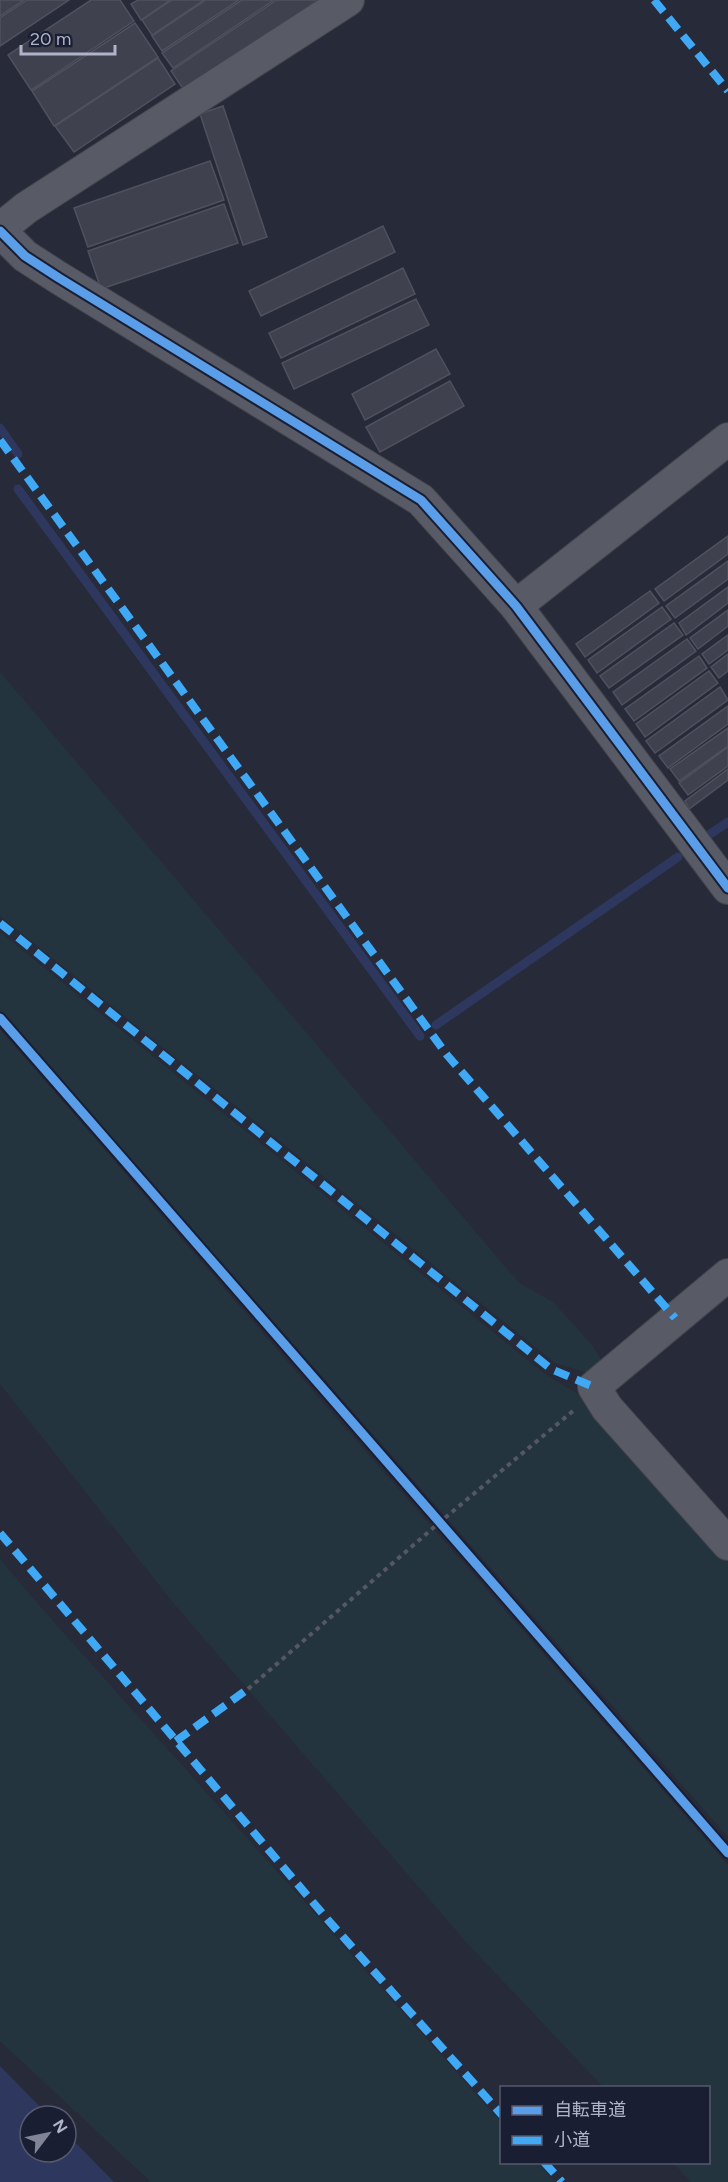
<svg xmlns="http://www.w3.org/2000/svg" width="728" height="2182" font-family="Figtree,'Noto Sans JP',sans-serif">
<style>
.green{fill:#24343e}
.water{fill:#2e375e}
.lines{fill:none;stroke-linecap:round;stroke-linejoin:round}
.stream{stroke:#2e375e;stroke-width:9}
.building{fill:#3f414e;stroke:#4f515f;stroke-width:1.5}
.minor-casing{stroke:#42444e;stroke-width:34}
.path{stroke:#555862;stroke-width:4;stroke-dasharray:4.5 4.5;stroke-linecap:butt}
.minor{stroke:#585a65;stroke-width:32}
.quiet{stroke:#3fa9f5;stroke-width:8;stroke-dasharray:15 8;stroke-linecap:butt}
.cycleway-casing{stroke:#1a1e32;stroke-width:13}
.cycleway{stroke:#5a9eea;stroke-width:9}
</style>
<rect width="100%" height="100%" fill="#272a38"/>
<g class="green">
<path d="M0 672 519 1283 553 1302 592 1345 602 1361 588 1373 555 1363 0 916Z"/>
<path d="M0 932 546 1375 587 1399 728 1559V1837L0 1011Z"/>
<path d="M0 1029 324 1404 728 1865V2182H691L673 2163 708 2162V2088L603 2087 467 1943 175 1605 0 1384Z"/>
<path d="M0 1559 44 1611 501 2122 502 2162 538 2163 555 2182H151L0 2041Z"/>
</g>
<path class="water" d="M0 2066 49 2116H30V2152H66V2133L114 2182H0Z"/>
<g class="lines">
<g class="stream">
<path d="M0 428 18 454"/>
<path d="M18 489 420 1036"/>
<path d="M710 834 728 822"/>
<path d="M436 1025 678 857"/>
</g>
</g>
<g class="building">
<path d="M0 0H24L0 16Z"/>
<path d="M27 0H69L0 46V18Z"/>
<path d="M91 0H120L134 21 31 90 8 55Z"/>
<path d="M138 0H170L141 20 131 4Z"/>
<path d="M172 0H204L152 35 142 20Z"/>
<path d="M206 0H239L162 51 152 36Z"/>
<path d="M242 0H274L173 68 162 53Z"/>
<path d="M277 0H318L184 90 171 71Z"/>
<path d="M135 23 158 57 54 126 32 91Z"/>
<path d="M158 58 175 84 74 152 55 126Z"/>
<path d="M223 106 267 237 243 245 200 114Z"/>
<path d="M210 161 224 200 88 247 74 208Z"/>
<path d="M224 204 238 243 101 289 88 251Z"/>
<path d="M383 226 395 252 261 316 249 291Z"/>
<path d="M403 268 415 294 281 358 269 333Z"/>
<path d="M416 299 429 325 294 389 282 363Z"/>
<path d="M436 349 450 374 365 420 352 394Z"/>
<path d="M450 381 464 406 380 452 366 427Z"/>
<path d="M728 536V554L664 601 655 589Z"/>
<path d="M728 561V579L675 618 666 606Z"/>
<path d="M728 587V603L686 635 679 623Z"/>
<path d="M650 591 659 603 585 657 576 644Z"/>
<path d="M662 607 671 619 597 673 588 660Z"/>
<path d="M728 610V626L698 649 690 638Z"/>
<path d="M674 623 683 635 609 688 600 676Z"/>
<path d="M728 635V650L709 664 702 654Z"/>
<path d="M687 639 696 651 622 705 613 692Z"/>
<path d="M728 654V671L719 678 711 667Z"/>
<path d="M699 656 707 668 634 721 625 709Z"/>
<path d="M709 671 718 683 645 737 636 724Z"/>
<path d="M720 687 728 700 655 753 646 741Z"/>
<path d="M728 706V724L668 768 659 756Z"/>
<path d="M728 728V746L679 781 670 769Z"/>
<path d="M728 747V766L688 795 679 783Z"/>
<path d="M728 769V780L689 809 685 801Z"/>
</g>
<g class="lines">
<g class="minor-casing">
<g id="minor">
<path d="M0 229 26 208 348 0"/>
<path d="M0 231 25 256 59 278 421 500 516 606 728 888"/>
<path d="M516 606 728 439"/>
<path d="M728 1275 594 1387 607 1408 728 1544"/>
</g>
</g>
<path class="path" d="M248 1689 440 1522 573 1411"/>
<use href="#minor" class="minor"/>
<g class="quiet">
<path d="M654 0 728 91"/>
<path d="M0 440 447 1055 675 1318"/>
<path d="M0 923 551 1369 594 1387"/>
<path d="M0 1533 328 1920 502 2115"/>
<path d="M176 1741 248 1689"/>
<path d="M544 2162 562 2182"/>
</g>
<g class="cycleway-casing">
<g id="cycleway">
<path d="M0 231 25 256 59 278 421 500 516 606 728 888"/>
<path d="M0 1018 728 1853"/>
</g>
</g>
<use href="#cycleway" class="cycleway"/>
</g>
<rect x="500" y="2086" width="210" height="78" fill="#1a1e32" stroke="#565a6e" stroke-width="1.5"/>
<rect x="512" y="2106" width="30" height="9" fill="#5a9eea" stroke="#565a6e" stroke-width="1.5"/>
<text x="554" y="2116" font-size="18" fill="#b0b4c9">自転車道</text>
<rect x="512" y="2136" width="30" height="9" fill="#3fa9f5" stroke="#565a6e" stroke-width="1.5"/>
<text x="554" y="2146" font-size="18" fill="#b0b4c9">小道</text>
<g transform="translate(48 2134) rotate(58)"><circle r="28" fill="#1a1e32" stroke="#565a6e" stroke-width="1.5"/>
<path d="M0-4.5L10 22L0 15L-10 22Z" fill="#808496"/>
<text y="-9" font-size="16" font-weight="bold" text-anchor="middle" fill="#b0b4c9">N</text>
</g>
<path d="M21 45v9h94v-9" fill="none" stroke="#b0b4c9" stroke-width="3"/>
<text x="30" y="45" font-size="18" fill="#b0b4c9" stroke="#1a1e32" stroke-width="4.5" paint-order="stroke">20 m</text>
</svg>
